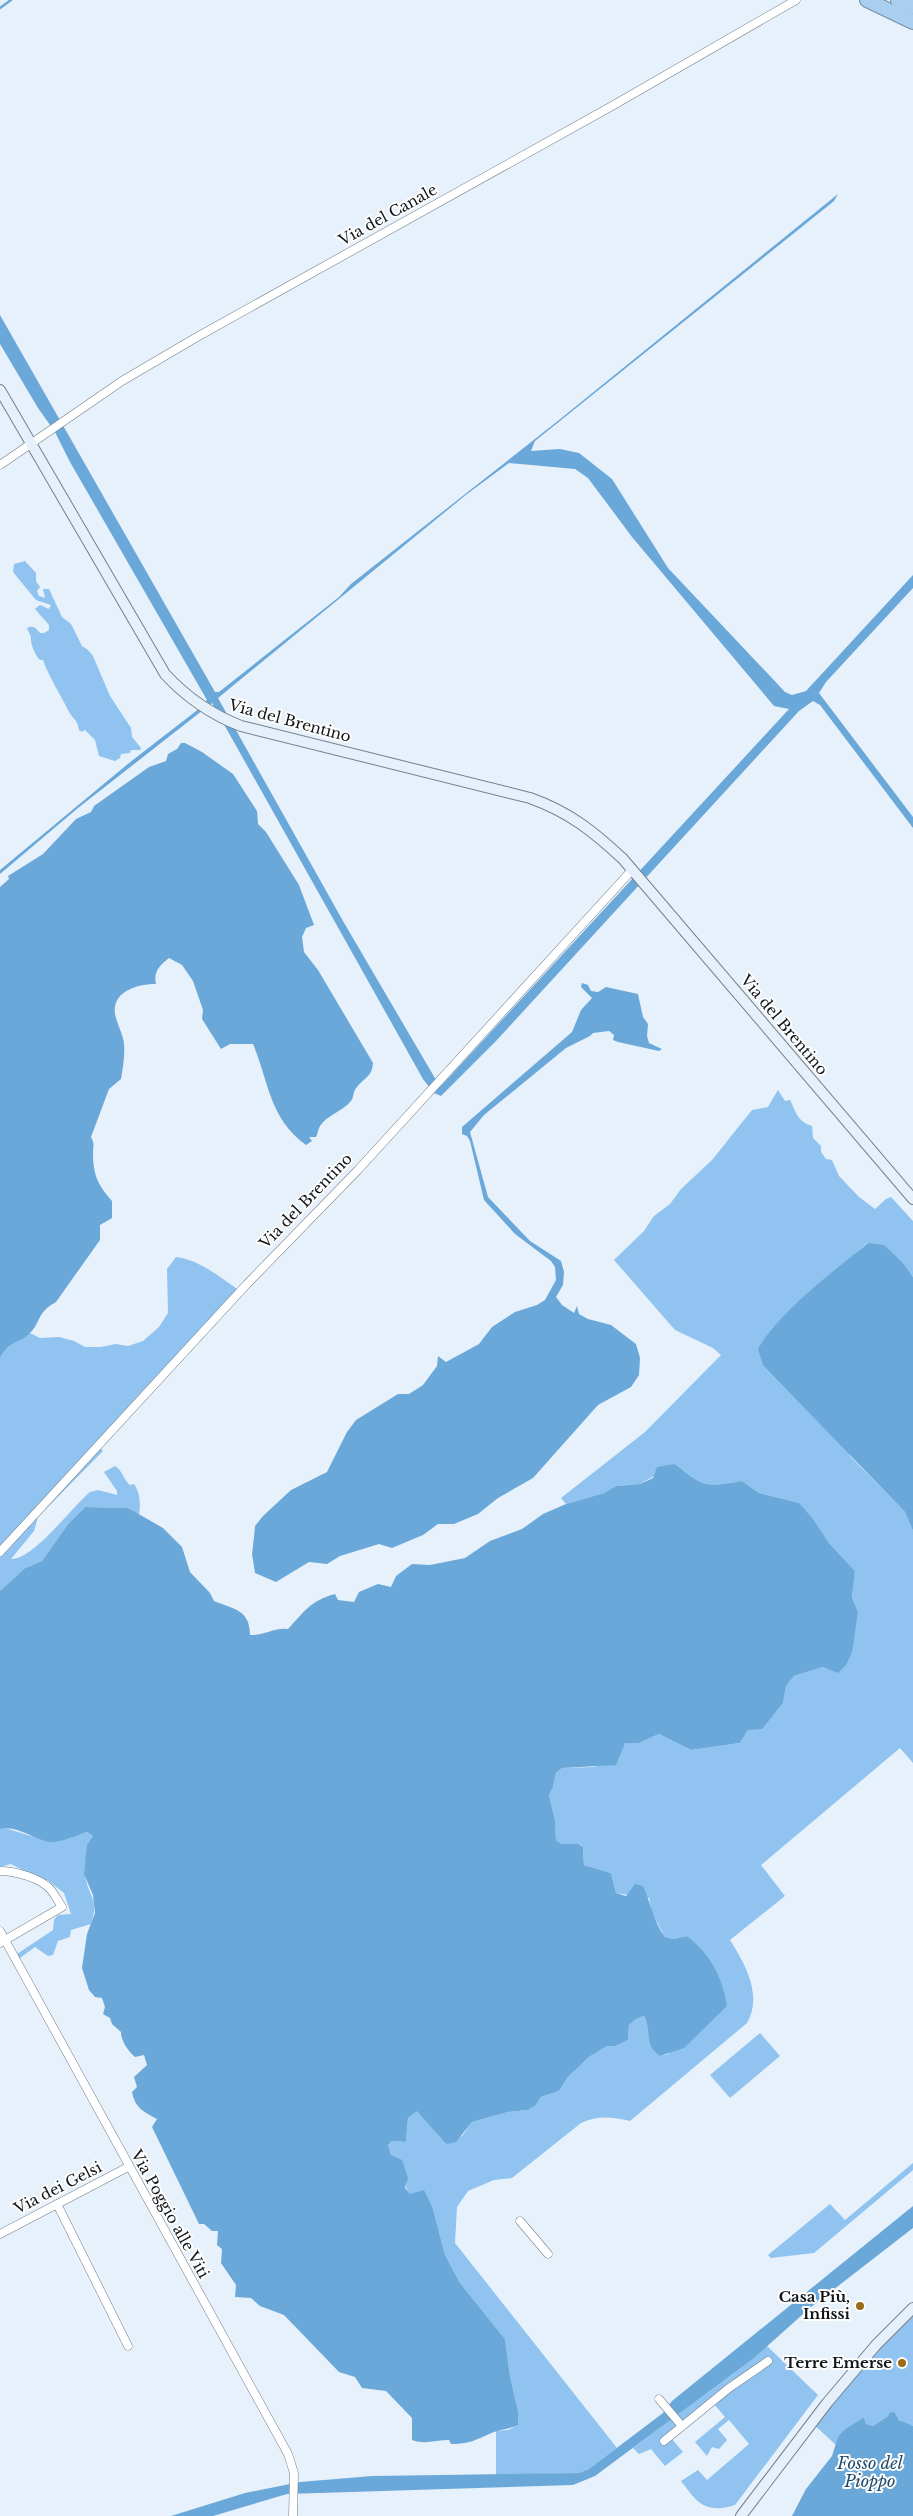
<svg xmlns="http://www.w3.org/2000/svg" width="913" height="2516" font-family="'Libre Baskerville',serif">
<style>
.green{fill:#90c3ef}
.water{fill:#6ba8da;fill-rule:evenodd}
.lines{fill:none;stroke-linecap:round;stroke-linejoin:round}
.stream{stroke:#6ba8da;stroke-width:2.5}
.street-casing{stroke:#757f88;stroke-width:9}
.secondary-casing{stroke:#757f88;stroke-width:12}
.highway-casing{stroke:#748da3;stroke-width:16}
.street{stroke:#fff;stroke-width:8}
.secondary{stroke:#e6f0fa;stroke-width:10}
.highway{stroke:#aaceee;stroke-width:14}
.poi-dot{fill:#9a6b1d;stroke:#fdfdfd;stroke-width:2}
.labels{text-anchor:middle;stroke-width:4;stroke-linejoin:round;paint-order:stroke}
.street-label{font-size:15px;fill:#111518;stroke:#fdfdfd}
.poi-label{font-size:15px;font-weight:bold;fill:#111518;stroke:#fdfdfd;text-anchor:end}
.water-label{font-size:16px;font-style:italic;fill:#1c496c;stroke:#fdfdfd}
</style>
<rect width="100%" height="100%" fill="#e6f1fb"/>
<g class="green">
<path d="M25 561 36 573V581L40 587 37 591 39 596 45 598 43 589H49L62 617 71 624 82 646 88 650 93 656 110 696 131 728 132 737 141 748 140 750H131L130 753 121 754 120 758 115 761 99 756 95 740 85 730 82 732 79 730C77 718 73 720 68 710 60 694 51 680 44 663 42 657 43 662 39 659 35 655 30 643 31 637L27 628C33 625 36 628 40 633H44L49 630V625L35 609 40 605 49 609 51 605 36 600 13 572 14 564Z"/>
<path d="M778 1090 785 1101 790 1100C796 1112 797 1121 812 1126L813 1138 821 1146V1152L826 1159 832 1160 839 1176 859 1197 875 1209 886 1199 891 1197 913 1221V1277L904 1264 867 1243 798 1305 850 1456 905 1512 913 1531V1763L900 1748 761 1865 785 1896 730 1940C745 1964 763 1995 747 2023L630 2121C612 2117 598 2115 581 2123L512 2178 494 2180 468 2191 457 2207 455 2243 617 2448 589 2469 581 2473 496 2475V2431L508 2430 518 2425V2411L510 2376 505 2339 460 2283 445 2255 433 2209 410 2195 406 2188 407 2178 391 2155 388 2145 392 2141 406 2142 408 2118 417 2110 446 2144 462 2136 472 2122 508 2112 528 2110 535 2106 541 2097 559 2091 568 2077 589 2057 607 2046H616L628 2040 629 2025 636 2019 644 2016 649 2026V2038L660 2056 668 2054 727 2006C718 1978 711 1954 687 1936L674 1939 665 1937 652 1913 649 1898 616 1893 611 1873 584 1865 583 1847 580 1844H561L556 1840 555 1820 549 1795 553 1787 556 1773 562 1768 595 1767 625 1743H639L659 1734 691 1750 740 1743 748 1730 773 1715 783 1703 786 1686 794 1676 823 1667 855 1627 858 1612 852 1597 855 1571 829 1543 814 1520 798 1503 759 1493 742 1481C705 1487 705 1488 675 1464L640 1484 616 1486 604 1493 566 1504 561 1498 645 1432 721 1355 713 1348 675 1330 614 1260 644 1231 654 1216 670 1204 681 1189 712 1160 752 1110 768 1107Z"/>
<path d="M176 1257C200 1260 221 1278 240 1291L99 1447 103 1451 38 1517 34 1531 11 1559C33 1560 72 1507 90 1492L98 1490 117 1495V1491L104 1472 115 1466C123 1471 123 1479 130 1485L134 1484C140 1492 141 1505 139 1515L128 1508 85 1507 68 1524 42 1561 25 1568 0 1591V1358L7 1345 30 1333 40 1338 59 1337 74 1341 85 1347H101L116 1344 128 1346 143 1341 159 1327 168 1313 167 1269Z"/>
<path d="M5 1828 51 1842 87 1832 93 1836C90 1847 83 1864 85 1875 88 1896 100 1899 91 1924L71 1930 70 1937 58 1941 53 1955 48 1956 35 1947 16 1961 14 1956 53 1930 54 1920 58 1915 71 1914 64 1893 47 1880 44 1881 11 1864 0 1867V1829Z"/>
<path d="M760 2033 780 2056 730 2098 710 2075Z"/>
<path d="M913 2163V2170L814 2253 771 2258 768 2255 830 2204 845 2220Z"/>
<path d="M913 2308V2426L906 2424 889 2413 888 2416 873 2426 866 2424 864 2417 845 2429 836 2445 811 2422Z"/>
<path d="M767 2346 818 2395 735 2505C702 2516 694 2497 681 2481L698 2470 707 2480 749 2444 729 2420 718 2429 727 2440 719 2449 712 2447 707 2456 695 2442 725 2417 714 2404 672 2439 683 2452 665 2466 651 2449 639 2454 633 2448Z"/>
</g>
<g class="water">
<path d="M838 194 834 201 540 437 535 441 531 451 560 449 579 453 612 479 668 568 785 692 792 695 806 691 913 575V588L826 682 819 693 913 817V828L820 705 813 701 799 711 496 1041 441 1096 434 1093 423 1079 212 703 78 808 0 874V870L129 763 200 708 207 700 70 462 55 432 38 408 0 344V315L215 692H219L339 597 351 584 559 420ZM509 463 575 469 588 478 632 537 774 706 789 709 442 1085H439L343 921 218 698 467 494Z"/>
<path d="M181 743H185L202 752 233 774 257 811 258 824 266 832 299 885 314 925 306 928 302 937 304 952 318 970 373 1063C372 1077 365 1077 357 1087 353 1091 354 1097 351 1101 342 1112 327 1115 320 1126 318 1129 318 1133 316 1137H309L312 1141 306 1145C269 1118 269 1082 253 1044H230L221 1049 202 1019 203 1010 193 981 182 965 169 958C160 965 153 972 156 984 138 984 112 991 115 1014 117 1024 123 1034 124 1044 125 1055 123 1067 121 1079L109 1089 91 1137C95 1144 93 1146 93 1153 93 1175 98 1185 112 1201V1218L100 1225V1240L56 1302C36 1313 41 1323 29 1334 17 1345 10 1339 0 1358V887L9 879 8 876 43 854 76 819 91 812 94 806 149 767 166 761 168 754 177 749Z"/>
<path d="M582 983 588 985 591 991 598 992 606 987 638 994 643 1017 648 1024 647 1036 649 1043 662 1049 659 1051 618 1042 613 1040 614 1035 609 1031 593 1033 590 1036 566 1048 484 1115 470 1132 488 1197 530 1241 561 1261 564 1272 563 1285 556 1297 562 1305 574 1313 577 1306 579 1314 588 1319 611 1325 636 1344 640 1358 639 1375 631 1387 598 1405 533 1478 498 1498 478 1514 454 1524H438L423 1535 392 1548 379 1544 340 1556 327 1564 309 1562 276 1582 255 1573 252 1554 254 1537 255 1526 263 1516 291 1490 327 1472 347 1432 356 1420 398 1394H409L423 1385 437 1366 438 1356 446 1362 479 1344 492 1327 515 1312 537 1305 545 1300 556 1280 555 1267 551 1261 515 1234 484 1200 470 1141 467 1136 462 1134V1127L572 1032 581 1010 592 998 581 987Z"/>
<path d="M868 1243 884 1245 904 1264 913 1277V1531L905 1512 763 1365 758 1349C779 1312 834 1271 868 1243Z"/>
<path d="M675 1464C705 1488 705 1487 742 1481L759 1493 799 1503 814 1520 829 1543 855 1571 852 1597 858 1612 852 1652 846 1665 838 1673 823 1667 794 1676 786 1686 783 1703 762 1729 748 1730 740 1743 691 1750 659 1734 639 1743H625L616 1765 562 1768 556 1773 553 1787 549 1795 555 1820 556 1840 561 1844H579L583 1847 584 1865 611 1873 616 1893 626 1896 635 1884 643 1886C651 1903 653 1921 665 1937L674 1939 687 1936C709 1952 723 1978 727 2006L684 2048 660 2056C643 2044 653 2033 644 2016L636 2019 629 2025 628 2040 616 2046H607L589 2057 568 2077 559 2091 541 2097 535 2106 528 2110 508 2112 472 2122 456 2142 446 2144 417 2111 408 2118 406 2142 392 2141 388 2145 391 2155 402 2160 408 2178 405 2188 410 2194 424 2190 433 2209 445 2255 460 2283 505 2339 510 2376 518 2411V2425C510 2429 502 2429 494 2432 477 2439 471 2444 451 2444L449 2440C437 2440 424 2445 412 2440V2418L386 2391 362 2388 355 2377 339 2372 284 2315 260 2306 251 2298 235 2297 236 2285 221 2263 222 2249 217 2245 218 2231H212L204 2224H199L152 2127 157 2119C144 2112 135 2108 132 2092L137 2087 134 2077 147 2065 144 2055 135 2057C128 2051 121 2041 121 2032L112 2024 110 2018 103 2014 105 2007 102 1998 95 1997 89 1990 82 1968 87 1934 95 1913 93 1895 84 1874 87 1845 93 1836 87 1832C77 1835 60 1843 49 1842 33 1839 17 1825 0 1829V1591L25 1568 42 1561 68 1524 85 1507 128 1508 163 1528 182 1547 190 1572 210 1593 214 1601C234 1609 250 1610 250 1635 264 1636 274 1627 288 1629 305 1611 310 1601 335 1594L338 1600 354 1602 359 1592 378 1584 391 1587 396 1576 412 1564 430 1565 465 1558 490 1541 522 1529 543 1514 566 1504 604 1493 616 1486 640 1484 653 1478 657 1467Z"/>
<path d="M913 2206V2228L811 2307 755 2357 595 2476 573 2485 287 2494 213 2516H171L245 2493 300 2482 372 2476 580 2473 589 2469 663 2413 672 2401Z"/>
<path d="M894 2412 899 2420 913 2426V2516H792L806 2489 832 2456 838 2437 845 2429 864 2417 866 2424 873 2426 888 2416 889 2413Z"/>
</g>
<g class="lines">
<path class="stream" d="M0 8 11 0"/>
<g class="street-casing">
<g id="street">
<path d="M0 465 122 381 197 337 612 106 796 0"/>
<path d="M0 1552 247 1284 357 1171 632 870"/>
<path d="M0 1871C15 1871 41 1878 51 1890 55 1895 58 1901 62 1907L0 1943"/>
<path d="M0 1931 288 2454 294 2473 293 2516"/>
<path d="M57 2204 128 2346"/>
<path d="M520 2221 548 2254"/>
<path d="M0 2234 128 2167"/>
<path d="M659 2399 682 2426"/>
<path d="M664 2441 729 2388 768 2361"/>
</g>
</g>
<g class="secondary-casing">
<g id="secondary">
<path d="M0 390 165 674C187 698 210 714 241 726L530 798C569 812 593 831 623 859L913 1199"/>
<path d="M741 2516 827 2403 876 2345 913 2308"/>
</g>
</g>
<g class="highway-casing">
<g id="highway">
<path d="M867 0 913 22"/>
<path d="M898 0 913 7"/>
</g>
</g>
<use href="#street" class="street"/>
<use href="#secondary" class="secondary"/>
<use href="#highway" class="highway"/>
</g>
<g class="poi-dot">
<circle cx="860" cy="2306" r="5"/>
<circle cx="902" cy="2363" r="5"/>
</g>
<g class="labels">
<g class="street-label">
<text transform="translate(388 215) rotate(-29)" y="5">Via del Canale</text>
<text transform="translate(290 721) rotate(15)" y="5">Via del Brentino</text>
<text transform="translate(784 1025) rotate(50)" y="5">Via del Brentino</text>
<text transform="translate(306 1201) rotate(-46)" y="5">Via del Brentino</text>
<text transform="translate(58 2188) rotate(-27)" y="5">Via dei Gelsi</text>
<text transform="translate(170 2214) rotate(61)" y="5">Via Poggio alle Viti</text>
</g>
<g class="poi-label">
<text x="850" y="2302">Casa Più,<tspan x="850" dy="17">Infissi</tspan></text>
<text x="892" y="2368">Terre Emerse</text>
</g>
<g class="water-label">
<text x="870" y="2469">Fosso del<tspan x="870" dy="18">Pioppo</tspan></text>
</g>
</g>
</svg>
